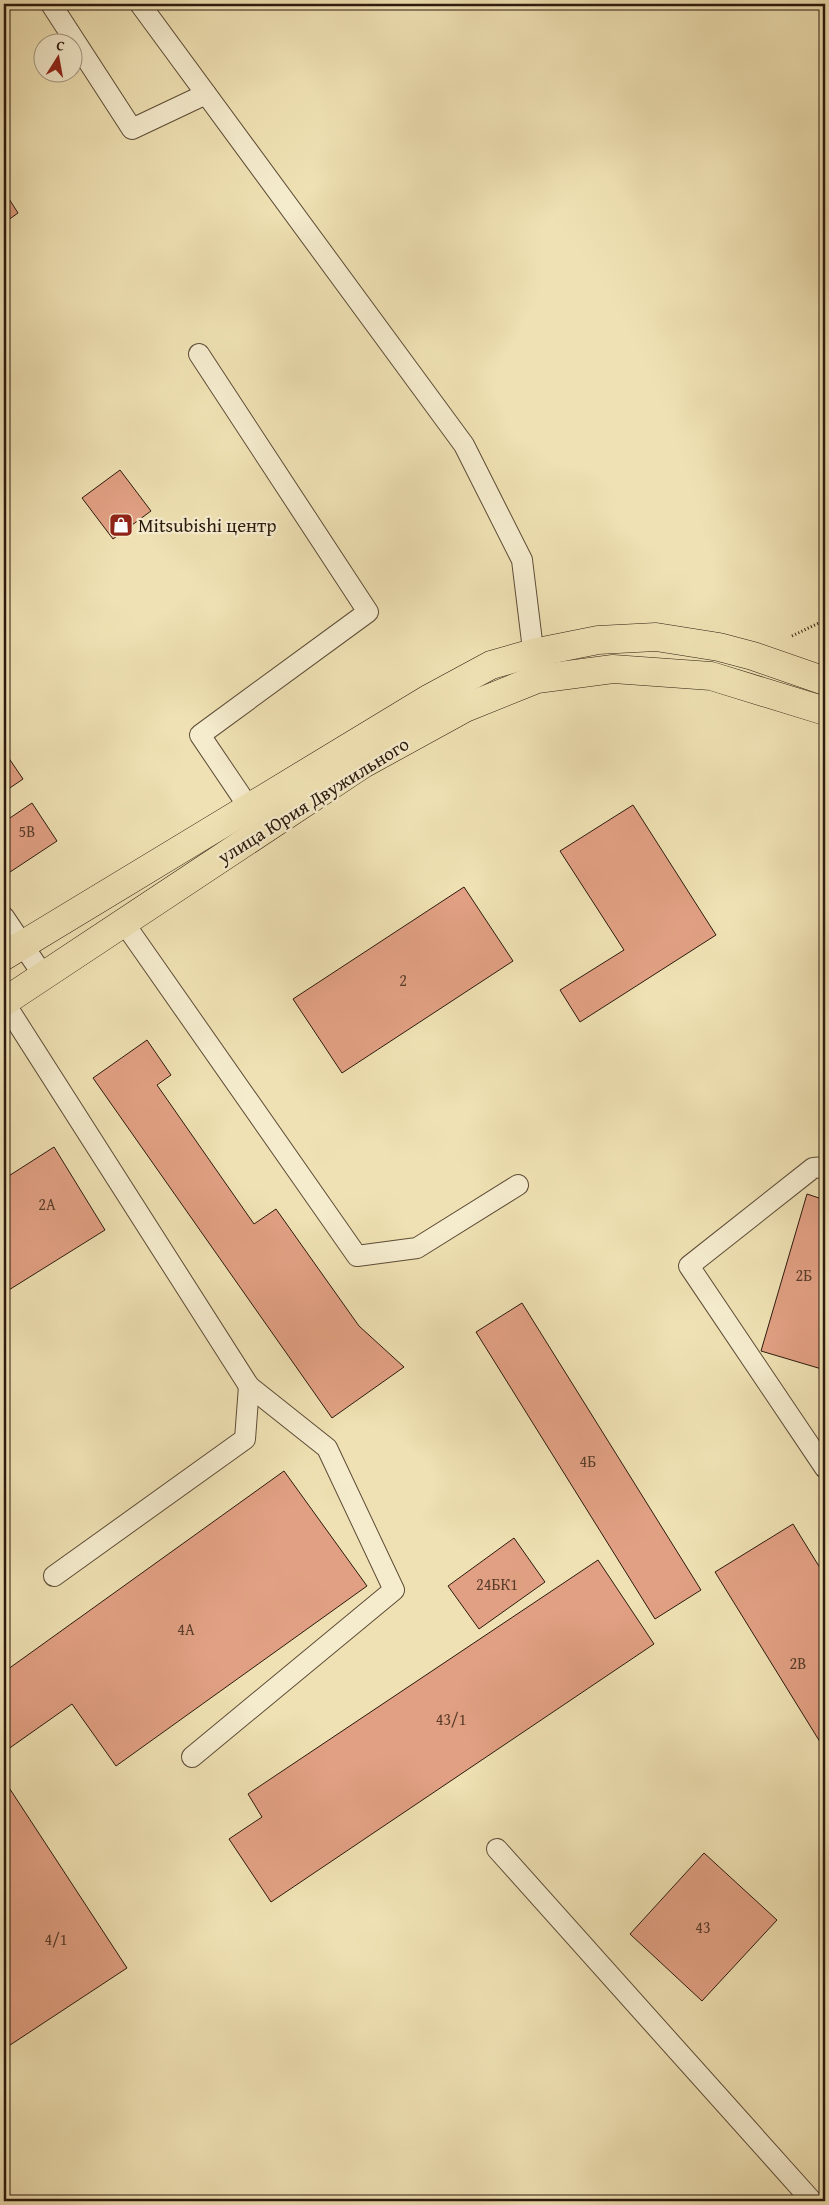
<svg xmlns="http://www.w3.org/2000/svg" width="829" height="2205" font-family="'Gentium Book Plus',serif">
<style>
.building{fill:#e1a083;stroke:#2c1a0d}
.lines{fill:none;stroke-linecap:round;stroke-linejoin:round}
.service-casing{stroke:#5d4c36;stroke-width:22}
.primary-casing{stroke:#2c1a0d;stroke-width:29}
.path{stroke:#2c1a0d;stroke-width:3;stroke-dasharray:1 2.5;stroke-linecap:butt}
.service{stroke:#f5ecce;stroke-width:20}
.primary{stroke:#efe1b3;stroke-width:28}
.labels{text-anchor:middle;stroke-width:4.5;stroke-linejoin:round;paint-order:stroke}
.number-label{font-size:16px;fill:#593c2a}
.poi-label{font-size:19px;fill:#2c1a0d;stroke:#f5ecce;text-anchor:start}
.street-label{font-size:19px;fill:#2c1a0d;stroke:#f5ecce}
</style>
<rect width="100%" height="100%" fill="#efe1b3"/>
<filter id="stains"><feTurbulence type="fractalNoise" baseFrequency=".004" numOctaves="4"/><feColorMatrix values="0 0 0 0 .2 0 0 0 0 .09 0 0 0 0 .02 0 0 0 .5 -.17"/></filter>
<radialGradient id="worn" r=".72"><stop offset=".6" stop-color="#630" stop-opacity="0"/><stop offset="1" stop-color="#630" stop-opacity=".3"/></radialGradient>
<g class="building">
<path d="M4 191 18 213 4 223Z"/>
<path d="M120 470 151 511 113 539 82 498Z"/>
<path d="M4 751 23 779 4 792Z"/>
<path d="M32 803 57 841 4 876V822Z"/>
<path d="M633 805 716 935 580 1022 560 990 624 950 560 851Z"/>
<path d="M464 887 513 961 342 1073 293 999Z"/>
<path d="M147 1040 171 1075 157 1085 254 1224 276 1209 359 1326 404 1367 332 1418 93 1078Z"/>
<path d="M54 1147 105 1230 4 1293V1179Z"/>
<path d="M807 1194 825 1200V1370L761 1351Z"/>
<path d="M522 1303 701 1590 655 1619 476 1332Z"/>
<path d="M284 1471 367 1586 116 1766 72 1704 4 1752V1672Z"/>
<path d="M793 1524 825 1576V1750L715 1572Z"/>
<path d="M514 1538 545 1582 479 1629 448 1586Z"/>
<path d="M598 1560 654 1644 271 1902 229 1839 262 1817 248 1794Z"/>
<path d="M4 1780 127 1968 4 2049V1909L8 1907 4 1901Z"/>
<path d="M704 1853 777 1920 702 2001 630 1934Z"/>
</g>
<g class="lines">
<g class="service-casing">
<g id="service">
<path d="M51 4 132 129 206 94"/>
<path d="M140 4 464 445 522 560 535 666"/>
<path d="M199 354 368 612 200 735 250 809"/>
<path d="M4 917 43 975"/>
<path d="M124 923 357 1256 417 1248 518 1185"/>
<path d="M4 1002 249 1386 327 1448 394 1590 192 1757"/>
<path d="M825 1167 813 1168 689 1266 825 1468"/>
<path d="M54 1576 245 1439 249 1386"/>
<path d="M497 1849 812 2201"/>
</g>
</g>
<g class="primary-casing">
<g id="primary">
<path d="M4 956 430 698 491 665 533 653 598 640 656 637 719 647 753 656 825 681"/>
<path d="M4 1002 363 764 465 708 537 679 613 669 711 676 825 711"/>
</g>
</g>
<path class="path" d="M792 636 825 620"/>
<use href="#service" class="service"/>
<use href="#primary" class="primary"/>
</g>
<defs>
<g id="shop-square" transform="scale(1.25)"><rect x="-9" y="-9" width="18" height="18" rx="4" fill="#8f2418" stroke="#f5ecce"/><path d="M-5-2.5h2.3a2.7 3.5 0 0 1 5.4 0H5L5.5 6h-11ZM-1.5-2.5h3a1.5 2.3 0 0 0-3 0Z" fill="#fff"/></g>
</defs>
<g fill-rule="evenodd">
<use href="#shop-square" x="121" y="525"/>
</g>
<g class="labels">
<g class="number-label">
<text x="27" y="837">5В</text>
<text x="403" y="986">2</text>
<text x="47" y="1210">2А</text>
<text x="804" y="1281">2Б</text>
<text x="588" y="1467">4Б</text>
<text x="497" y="1590">24БК1</text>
<text x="186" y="1635">4А</text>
<text x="798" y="1669">2В</text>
<text x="451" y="1725">43/1</text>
<text x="703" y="1933">43</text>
<text x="56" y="1945">4/1</text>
</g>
<g class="poi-label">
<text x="138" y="532">Mitsubishi центр</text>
</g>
<g class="street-label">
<text transform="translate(313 800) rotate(-32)" y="7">улица Юрия Двужильного</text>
</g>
</g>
<rect width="829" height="2205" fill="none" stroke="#efe1b3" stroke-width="20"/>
<rect x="5" y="5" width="819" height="2195" fill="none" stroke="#2c1a0d" stroke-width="2.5"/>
<rect x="10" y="10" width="809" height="2185" fill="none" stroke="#2c1a0d"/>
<g transform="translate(58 58) rotate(11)"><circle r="24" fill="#f5ecce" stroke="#a59881"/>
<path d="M0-4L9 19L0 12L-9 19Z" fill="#8f2418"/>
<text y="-8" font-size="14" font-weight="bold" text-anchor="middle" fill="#2c1a0d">С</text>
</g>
<rect width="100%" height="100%" filter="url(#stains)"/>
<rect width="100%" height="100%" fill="url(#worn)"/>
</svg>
